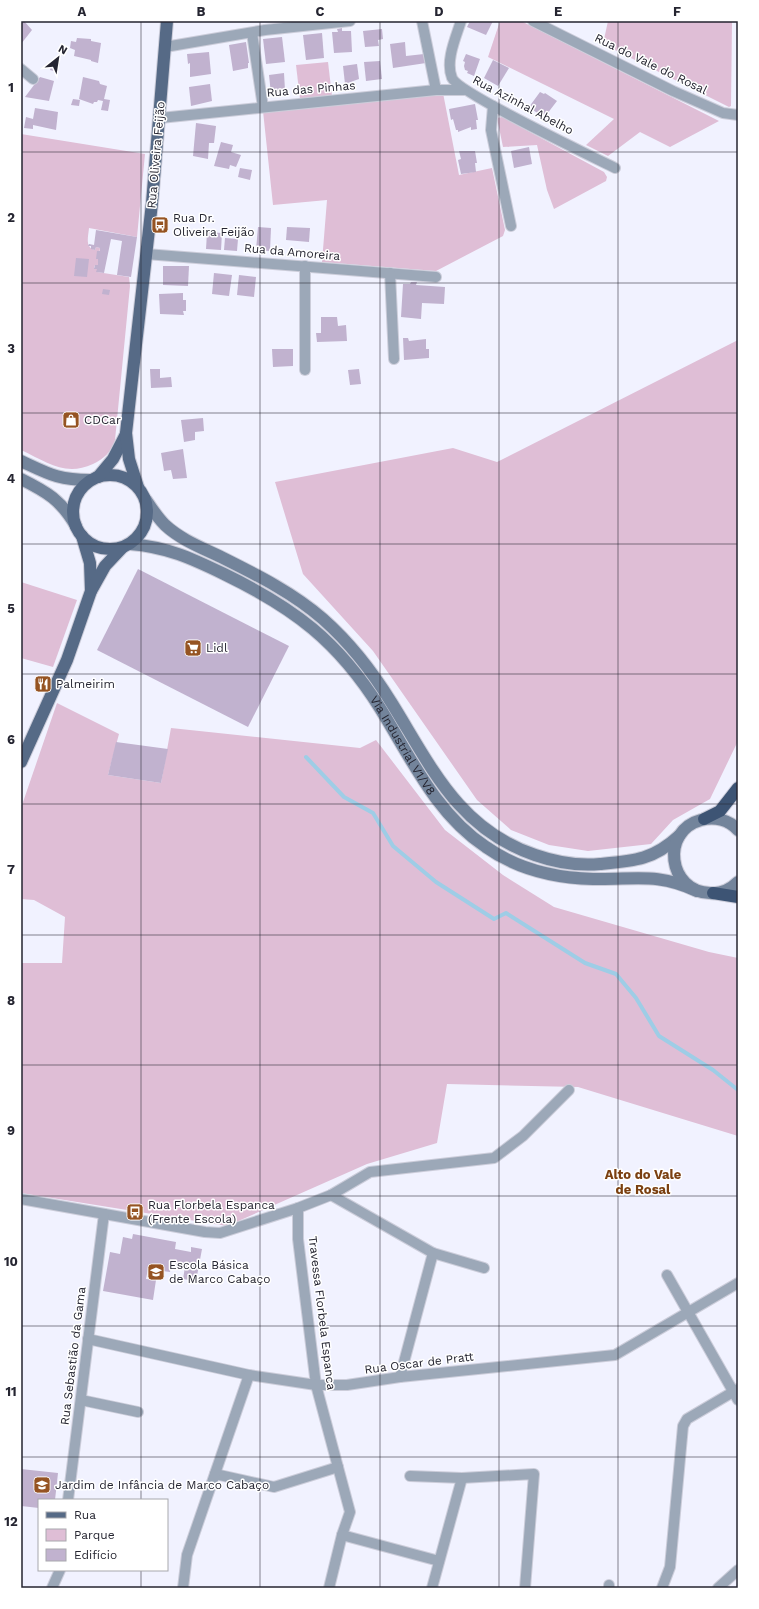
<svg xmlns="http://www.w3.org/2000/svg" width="759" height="1609" font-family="'Work Sans',sans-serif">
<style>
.green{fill:#dfbed6}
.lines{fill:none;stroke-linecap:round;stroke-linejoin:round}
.stream{stroke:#9ecde6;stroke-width:4}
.building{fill:#c1b2cf}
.street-casing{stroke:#cccdda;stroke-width:12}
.secondary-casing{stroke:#cccdda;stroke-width:14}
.primary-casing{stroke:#cccdda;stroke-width:14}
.highway-casing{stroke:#cccdda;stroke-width:14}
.street{stroke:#9ca8b8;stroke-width:10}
.secondary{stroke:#73849b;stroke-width:12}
.primary{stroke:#566a86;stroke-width:12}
.highway{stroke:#3d5474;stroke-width:12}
.grid{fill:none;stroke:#252531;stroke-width:1;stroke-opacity:0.55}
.labels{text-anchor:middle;stroke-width:3;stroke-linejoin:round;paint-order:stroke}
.street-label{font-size:12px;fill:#252531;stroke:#fff}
.poi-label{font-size:12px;fill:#252531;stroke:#fff;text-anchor:start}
.neighbourhood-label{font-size:13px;font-weight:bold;fill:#7b4011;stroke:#fff}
.neatline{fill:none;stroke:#252531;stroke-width:1.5}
.grid-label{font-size:13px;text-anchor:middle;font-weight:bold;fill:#252531}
</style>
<rect width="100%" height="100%" fill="#f1f2ff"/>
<g class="green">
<path d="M500 21H521L719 121 670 147 640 132 608 156 586 145 614 119 488 57Z"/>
<path d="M608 21H732L731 106 729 107 603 44Z"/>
<path d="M328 62 332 96 300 99 296 65Z"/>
<path d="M443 93 459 175 492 168 505 230 503 236 436 271 322 262 327 200 273 205 263 111Z"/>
<path d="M502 117 604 172 607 177 606 181 554 209 547 190 537 145 503 147 497 118Z"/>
<path d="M21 134 145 154 137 237 89 228C88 238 85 248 95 250L96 247 100 248 98 265H95L94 268 97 269V272L129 277 130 286 115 440C111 452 104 459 93 464 65 477 47 462 21 450Z"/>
<path d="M738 340 737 743 710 799 673 820 651 844 588 851 549 845 511 830 477 800 373 651 303 574 275 482 453 448 497 462Z"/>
<path d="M21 582 77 600 53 667 21 658Z"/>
<path d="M57 703 119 734 108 775 161 783 171 728 360 748 376 740 445 830 503 875 554 907 709 952 738 958V1136L578 1087 447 1084 437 1143 367 1164 227 1226 21 1193V963H62L65 917 34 900 21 899V808Z"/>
</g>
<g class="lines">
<path class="stream" d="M306 757 344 797 373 813 393 846 436 882 494 919 506 913 585 963 616 974 636 998 659 1036 713 1070 738 1090"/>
</g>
<g class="building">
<path d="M21 21H24L32 30 21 44Z"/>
<path d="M470 21H493L486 35 467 27Z"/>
<path d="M342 28V31H351L352 52 334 53 332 32H338L337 29Z"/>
<path d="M382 29 383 39 378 40 379 46 365 47 363 31Z"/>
<path d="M322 33 324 58 306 60 303 35Z"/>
<path d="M282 37 285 62 266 64 263 39Z"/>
<path d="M77 38 91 39V41L101 43 98 63 91 61V60L74 56 75 50 70 48 71 41 76 42Z"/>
<path d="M246 42 249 63H248V68L233 71 229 45Z"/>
<path d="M405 42 406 56 424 54 426 63 393 68 390 44Z"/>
<path d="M209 52 211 74 190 77V63L188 64 187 54Z"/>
<path d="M466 54 480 59 474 76 467 73 468 71 465 70 464 66 465 62 463 61Z"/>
<path d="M493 60 509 68 498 86 484 78Z"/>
<path d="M52 61 60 62 58 72 50 70Z"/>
<path d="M380 61 382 79 366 81 364 62Z"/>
<path d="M357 64 359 79 345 84 343 66Z"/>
<path d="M284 73 285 90H278L279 93 271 94 269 75Z"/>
<path d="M40 77 54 81 49 101 25 97Z"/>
<path d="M83 77 99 81 100 84 107 86 104 99 110 100 108 111 101 110 103 101 98 100 97 102H94L93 104 79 99Z"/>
<path d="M210 84 212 101 191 106 189 87Z"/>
<path d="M540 92 544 94 545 93 557 101 547 114 540 115 529 107Z"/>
<path d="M73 99 80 100 79 106 71 105Z"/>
<path d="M475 104 478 120H476L477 129 471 130V127L458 132V130H456L453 119 451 120 449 109Z"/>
<path d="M35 108 58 112 56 130 33 125V129L24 128 26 117 33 119Z"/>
<path d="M196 123 216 126 214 143H209L208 159 193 156Z"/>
<path d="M221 142 233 145 231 152 241 155 236 167 230 165 229 169 214 166Z"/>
<path d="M529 147 532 164 514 168 511 151Z"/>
<path d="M459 151H475L477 163H475L476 172 461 174 458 160 461 159Z"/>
<path d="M240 168 252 170 250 180 238 177Z"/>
<path d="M258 227 271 228 270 251 256 250Z"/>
<path d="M287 227 310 228 309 242 286 240Z"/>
<path d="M96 230 137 237 131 277 117 275 122 241 111 239 104 273 96 272 97 269H94L95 265H98V259H96L97 251H100V248L96 247 95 250 91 249V246H88L89 244 94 245Z"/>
<path d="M207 232 222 233 221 250 206 249Z"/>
<path d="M225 238 238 239 237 251 224 250Z"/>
<path d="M76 258 89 259 87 277 74 276Z"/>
<path d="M163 266H189L188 286 163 285Z"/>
<path d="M214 273 232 275 229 296 212 294Z"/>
<path d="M239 275 256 277 254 297 237 295Z"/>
<path d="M411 282H417L416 285 445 287 444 304 422 303 421 319 401 317 403 284H410Z"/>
<path d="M103 289 110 290 109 295 102 294Z"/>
<path d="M183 293V300H186V311H183L184 315 160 314 159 294Z"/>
<path d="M321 317H337L338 326 346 325 347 341 317 342 316 333H321Z"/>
<path d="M403 338H408L409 341 426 339V349H429V358L404 360Z"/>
<path d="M272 349H293V366L273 367Z"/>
<path d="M150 369H160V378L171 377 172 387 151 388Z"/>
<path d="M359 369 361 384 350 385 348 370Z"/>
<path d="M203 418 204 431 195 432V440L184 442 181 420Z"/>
<path d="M183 449 187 478 173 479 171 470 164 471 161 453Z"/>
<path d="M138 569 289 646 248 727 97 650Z"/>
<path d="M116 742 168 749 161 783 108 775Z"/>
<path d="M133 1234 176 1242 175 1249 191 1252V1247L202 1249 196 1281 183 1279 185 1267 171 1264 170 1272 148 1269 146 1279 156 1280 153 1300 103 1291 110 1252 120 1254 123 1237 132 1239Z"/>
<path d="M21 1469 58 1473 55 1500H39V1508L21 1506Z"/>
</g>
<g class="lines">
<g class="street-casing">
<g id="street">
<path d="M422 21 436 90"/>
<path d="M461 21C456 37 445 61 452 78 459 93 591 156 615 168"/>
<path d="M533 21 673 91 723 113 738 115"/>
<path d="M252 33 263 107"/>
<path d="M165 47 265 30 350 21"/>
<path d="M21 69 33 79"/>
<path d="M493 106 491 130 511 226"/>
<path d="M160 118 436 90H464"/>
<path d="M146 254 436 277"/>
<path d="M305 266V370"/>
<path d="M390 273 394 359"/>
<path d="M331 1195 433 1253 484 1268"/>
<path d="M21 1199 205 1232 220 1233 298 1208 331 1195 370 1172 494 1158 523 1136 569 1090"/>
<path d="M298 1208V1239L316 1385 350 1512 342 1535 329 1588"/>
<path d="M667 1275 738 1400"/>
<path d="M88 1339 249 1375 316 1385H347L400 1377 615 1355 738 1283"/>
<path d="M400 1377 433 1253"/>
<path d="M81 1400 138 1412"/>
<path d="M215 1474 274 1487 338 1467"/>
<path d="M410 1476 462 1478 534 1474 525 1588"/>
<path d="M68 1500 104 1214"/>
<path d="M342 1535 439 1561"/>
<path d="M52 1588 60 1570"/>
<path d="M183 1588 187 1555 249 1375"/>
<path d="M432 1588 462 1478"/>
<path d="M609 1588V1585"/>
<path d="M662 1588 670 1567 683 1426 687 1419 738 1389"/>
<path d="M718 1588 738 1570"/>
</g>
</g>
<g class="secondary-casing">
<g id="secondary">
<path d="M21 461C49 474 58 480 90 480"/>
<path d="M21 479C47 492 61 500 76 526"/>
<path d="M146 500C152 509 157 517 165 525 180 539 200 547 219 556 255 574 292 592 323 619 350 643 372 671 391 702 431 766 458 829 535 855 555 862 578 866 600 864 634 861 653 860 679 836"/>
<path id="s1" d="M130 544C167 547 191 558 224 574 294 608 338 641 380 708 411 758 436 814 486 847 517 869 555 878 593 879 634 880 657 872 697 891"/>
<path d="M738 830C729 820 715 816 701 820 660 831 668 892 710 893 721 894 731 889 738 882"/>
</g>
</g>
<g class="primary-casing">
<g id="primary">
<circle cx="110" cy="512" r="37"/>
<path d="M98 477 113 459 126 434"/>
<path d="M138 487 129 459 126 433 152 203 167 21"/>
<path d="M82 536 90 563 91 591"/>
<path d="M21 762 67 660 91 591 105 566 122 548"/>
</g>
</g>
<g class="highway-casing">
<g id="highway">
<path d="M704 819 720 811 738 788"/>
<path d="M713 893 738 897"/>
</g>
</g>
<use href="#street" class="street"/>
<use href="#secondary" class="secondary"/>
<use href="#primary" class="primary"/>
<use href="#highway" class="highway"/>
</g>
<path class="grid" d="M141 21V1500M260 21V1588M380 21V1588M499 21V1588M618 21V1588M21 152H738M21 283H738M21 413H738M21 544H738M21 674H738M21 804H738M21 935H738M21 1065H738M21 1196H738M21 1326H738M21 1457H738M141 1570V1588"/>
<defs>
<g id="bus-square" transform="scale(0.9)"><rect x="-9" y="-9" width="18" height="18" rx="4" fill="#955322" stroke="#fff"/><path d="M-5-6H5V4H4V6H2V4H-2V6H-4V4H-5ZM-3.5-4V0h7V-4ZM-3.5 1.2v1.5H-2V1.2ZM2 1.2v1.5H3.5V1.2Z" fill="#fff"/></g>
<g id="shop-square" transform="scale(0.9)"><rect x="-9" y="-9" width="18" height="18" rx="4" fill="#955322" stroke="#fff"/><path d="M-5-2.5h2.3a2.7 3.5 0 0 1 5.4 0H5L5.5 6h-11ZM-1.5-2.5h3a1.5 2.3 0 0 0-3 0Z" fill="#fff"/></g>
<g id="supermarket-square" transform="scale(0.9)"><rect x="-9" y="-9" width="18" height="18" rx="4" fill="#955322" stroke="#fff"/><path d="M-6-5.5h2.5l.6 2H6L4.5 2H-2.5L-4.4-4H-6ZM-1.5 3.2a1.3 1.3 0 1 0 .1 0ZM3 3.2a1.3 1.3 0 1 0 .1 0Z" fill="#fff"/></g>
<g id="restaurant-square" transform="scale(0.9)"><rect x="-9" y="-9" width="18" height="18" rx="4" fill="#955322" stroke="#fff"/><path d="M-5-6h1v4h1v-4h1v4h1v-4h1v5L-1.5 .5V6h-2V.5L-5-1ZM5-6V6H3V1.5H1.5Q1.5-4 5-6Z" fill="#fff"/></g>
<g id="school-square" transform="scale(0.9)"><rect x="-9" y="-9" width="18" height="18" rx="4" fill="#955322" stroke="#fff"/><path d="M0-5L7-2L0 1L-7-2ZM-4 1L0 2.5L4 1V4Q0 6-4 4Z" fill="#fff"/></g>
</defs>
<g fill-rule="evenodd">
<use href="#bus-square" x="160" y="225"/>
<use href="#shop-square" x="71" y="420"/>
<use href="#supermarket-square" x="193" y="648"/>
<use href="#restaurant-square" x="43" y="684"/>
<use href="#bus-square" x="135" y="1212"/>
<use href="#school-square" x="156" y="1272"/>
<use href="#school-square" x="42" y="1485"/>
</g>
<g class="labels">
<g class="street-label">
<text transform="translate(651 64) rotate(26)" y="4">Rua do Vale do Rosal</text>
<text transform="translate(311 89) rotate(-5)" y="4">Rua das Pinhas</text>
<text transform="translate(523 105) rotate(28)" y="4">Rua Azinhal Abelho</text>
<text transform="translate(156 155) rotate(-85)" y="4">Rua Oliveira Feijão</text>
<text transform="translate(292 252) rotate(5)" y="4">Rua da Amoreira</text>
<text dy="4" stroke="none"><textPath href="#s1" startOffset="352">Via Industrial V1/V8</textPath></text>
<text transform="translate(322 1313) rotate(83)" y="4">Travessa Florbela Espanca</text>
<text transform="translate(73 1356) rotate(-83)" y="4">Rua Sebastião da Gama</text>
<text transform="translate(419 1363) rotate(-7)" y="4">Rua Oscar de Pratt</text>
</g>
<g class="poi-label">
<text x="173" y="222">Rua Dr.<tspan x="173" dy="14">Oliveira Feijão</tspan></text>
<text x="84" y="424">CDCar</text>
<text x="206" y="652">Lidl</text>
<text x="56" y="688">Palmeirim</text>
<text x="148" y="1209">Rua Florbela Espanca<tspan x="148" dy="14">(Frente Escola)</tspan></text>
<text x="169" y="1269">Escola Básica<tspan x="169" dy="14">de Marco Cabaço</tspan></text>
<text x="55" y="1489">Jardim de Infância de Marco Cabaço</text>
</g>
<g class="neighbourhood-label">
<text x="643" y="1179">Alto do Vale<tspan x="643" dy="15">de Rosal</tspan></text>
</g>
</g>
<rect width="759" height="1609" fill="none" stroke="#ffffff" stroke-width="44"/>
<rect x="38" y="1499" width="130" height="72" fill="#ffffff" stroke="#a8a8ad"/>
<rect x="46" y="1512" width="20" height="6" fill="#566a86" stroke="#a8a8ad"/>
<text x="74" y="1519" font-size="12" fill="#252531">Rua</text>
<rect x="46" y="1529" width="20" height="12" fill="#dfbed6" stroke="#a8a8ad"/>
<text x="74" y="1539" font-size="12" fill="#252531">Parque</text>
<rect x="46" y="1549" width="20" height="12" fill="#c1b2cf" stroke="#a8a8ad"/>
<text x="74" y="1559" font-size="12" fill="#252531">Edifício</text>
<g transform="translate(58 58) rotate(30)" stroke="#ffffff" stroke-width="3" paint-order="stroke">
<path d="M0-3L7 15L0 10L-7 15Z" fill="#252531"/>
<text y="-6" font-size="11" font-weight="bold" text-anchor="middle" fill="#252531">N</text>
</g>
<rect x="22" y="22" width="715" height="1565" class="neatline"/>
<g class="grid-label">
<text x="82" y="16">A</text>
<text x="201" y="16">B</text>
<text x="320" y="16">C</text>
<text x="439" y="16">D</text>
<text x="558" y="16">E</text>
<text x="677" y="16">F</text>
<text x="11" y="92">1</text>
<text x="11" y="222">2</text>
<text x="11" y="353">3</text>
<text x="11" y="483">4</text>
<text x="11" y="613">5</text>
<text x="11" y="744">6</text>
<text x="11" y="874">7</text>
<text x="11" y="1005">8</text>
<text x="11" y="1135">9</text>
<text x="11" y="1266">10</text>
<text x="11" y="1396">11</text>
<text x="11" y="1526">12</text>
</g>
</svg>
